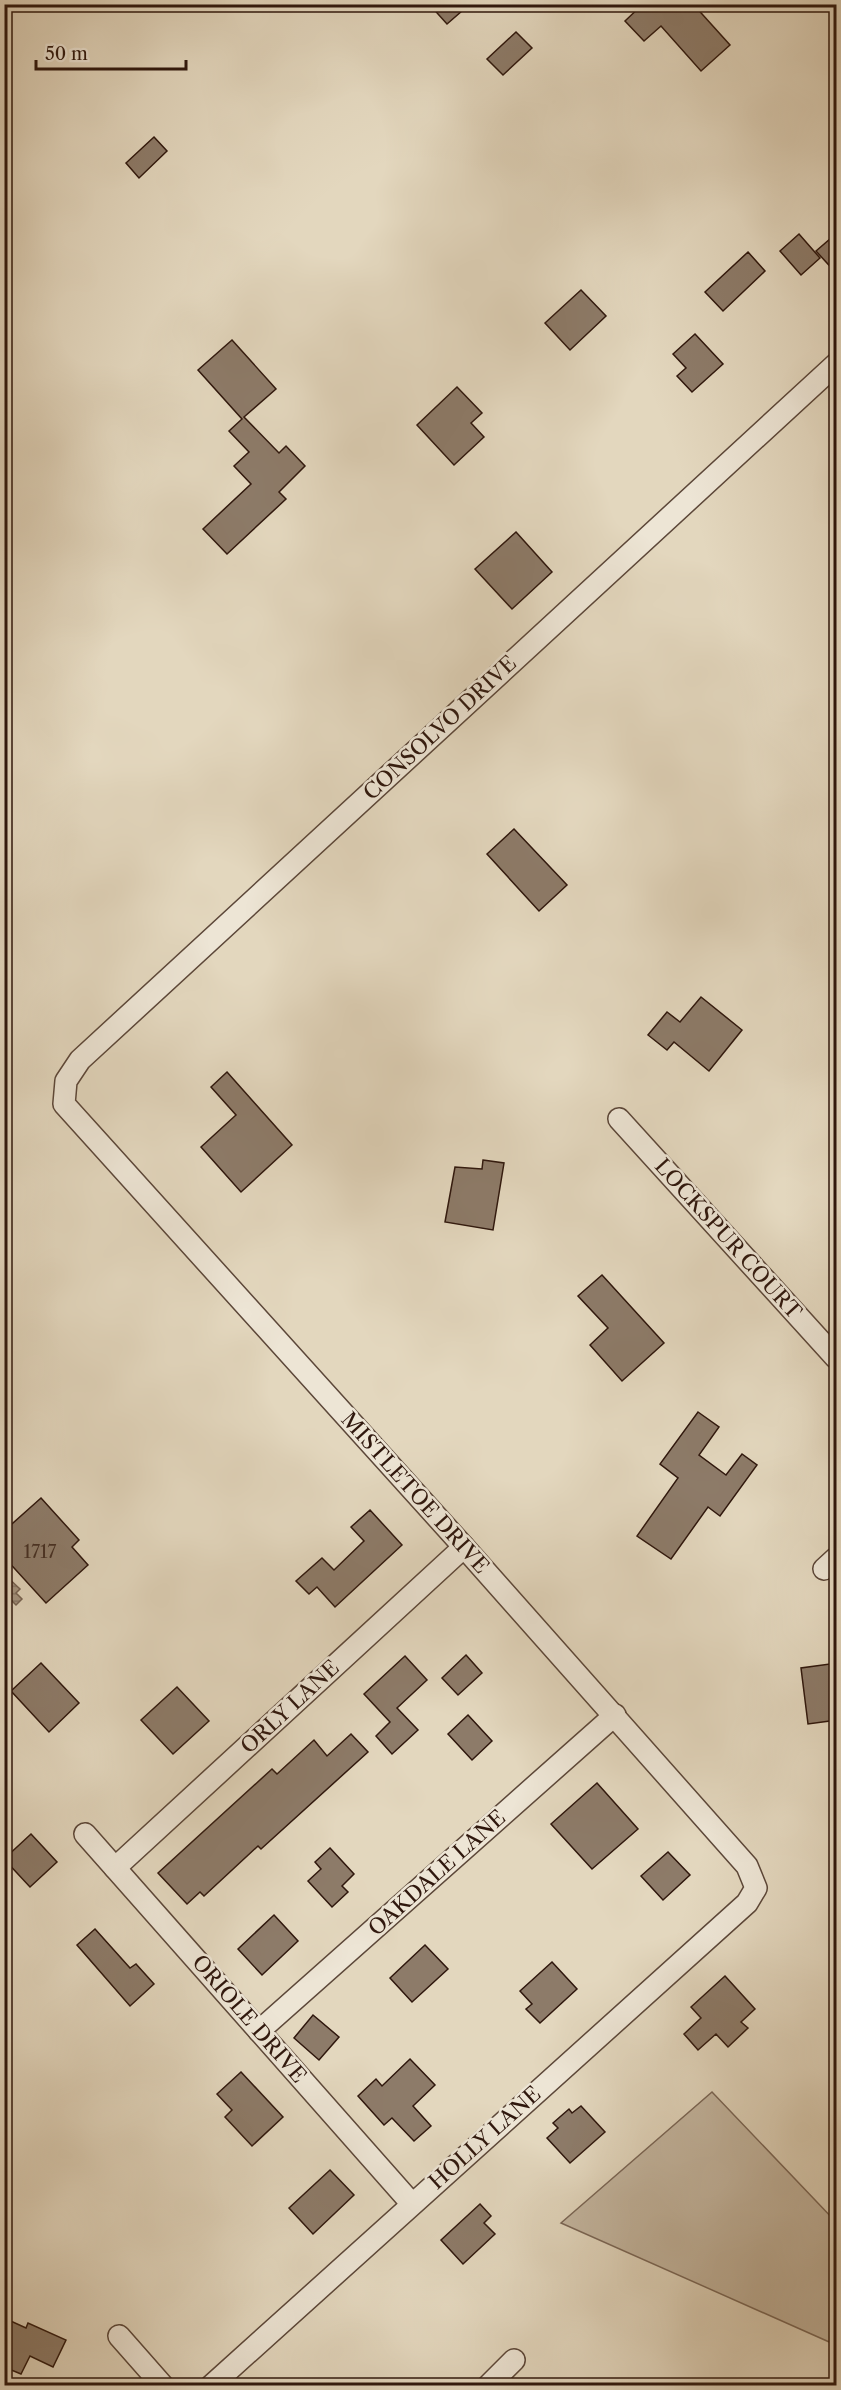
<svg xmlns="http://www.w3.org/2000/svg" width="841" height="2390" font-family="'Libre Caslon Text',serif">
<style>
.green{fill:#c4b6a0;stroke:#7a6656;stroke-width:1.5}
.water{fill:url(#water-rules);stroke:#766353;stroke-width:1.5}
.building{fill:#8d7b69;stroke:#2f170d;stroke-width:1.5}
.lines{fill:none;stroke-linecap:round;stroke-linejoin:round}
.minor-casing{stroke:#5c4739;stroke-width:24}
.minor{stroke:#ede5d5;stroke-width:21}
.labels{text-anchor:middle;stroke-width:5;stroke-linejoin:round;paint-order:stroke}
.number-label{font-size:18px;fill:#463024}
.street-label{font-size:21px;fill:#2f170d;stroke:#ede5d5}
</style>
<defs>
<pattern id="water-rules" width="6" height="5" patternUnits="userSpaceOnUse" patternTransform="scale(1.5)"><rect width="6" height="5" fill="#a69682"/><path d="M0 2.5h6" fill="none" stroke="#887969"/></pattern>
</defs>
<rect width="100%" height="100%" fill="#e3d7be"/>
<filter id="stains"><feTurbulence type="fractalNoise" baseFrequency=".00333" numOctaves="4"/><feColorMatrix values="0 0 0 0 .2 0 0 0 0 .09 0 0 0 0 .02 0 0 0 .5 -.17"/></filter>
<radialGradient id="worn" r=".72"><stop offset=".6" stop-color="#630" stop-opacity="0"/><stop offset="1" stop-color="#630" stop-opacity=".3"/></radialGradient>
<path class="green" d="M712 2092 836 2222V2345L561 2223Z"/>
<path class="water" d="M4 1574 20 1589 16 1593 22 1599 16 1605 10 1599 7 1601 5 1599Z"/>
<g class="building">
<path d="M429 4H470L447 24Z"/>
<path d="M643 4H693L730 45 701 71 661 26 644 41 625 21Z"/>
<path d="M516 32 532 48 503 75 487 59Z"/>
<path d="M154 137 167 151 139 178 126 163Z"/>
<path d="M837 233V274L816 251Z"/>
<path d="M799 234 820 258 801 275 780 251Z"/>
<path d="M748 252 765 271 723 311 705 292Z"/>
<path d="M581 290 606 316 570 350 545 323Z"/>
<path d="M695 334 723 364 692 392 677 376 686 368 673 354Z"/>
<path d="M232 340 276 389 244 417 279 453 286 446 305 466 279 492 286 499 227 554 203 529 251 484 234 466 249 452 229 431 242 419 198 370Z"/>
<path d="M457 387 482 413 471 423 484 437 454 465 417 425Z"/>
<path d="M516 532 552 572 512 609 475 569Z"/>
<path d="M514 829 567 885 539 911 487 854Z"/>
<path d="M701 997 742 1030 709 1071 674 1042 667 1050 648 1035 667 1012 680 1022Z"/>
<path d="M227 1072 292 1145 241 1192 201 1147 236 1115 211 1087Z"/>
<path d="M483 1160 504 1163 493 1230 445 1222 455 1167 482 1169Z"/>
<path d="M602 1275 664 1343 622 1381 590 1345 608 1328 578 1296Z"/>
<path d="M698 1412 719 1427 699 1455 726 1475 742 1454 757 1465 720 1516 708 1507 671 1559 637 1536 678 1478 660 1464Z"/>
<path d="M41 1498 79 1540 72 1547 88 1565 46 1603 4 1557V1531Z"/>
<path d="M370 1510 402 1545 335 1607 317 1587 309 1594 296 1581 322 1558 334 1570 364 1541 351 1527Z"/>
<path d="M466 1655 482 1673 458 1695 442 1678Z"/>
<path d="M405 1656 427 1680 397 1708 418 1730 392 1754 376 1736 390 1722 364 1694Z"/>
<path d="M41 1663 79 1703 49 1732 11 1691Z"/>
<path d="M837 1663V1720L808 1724 801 1668Z"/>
<path d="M177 1687 209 1721 173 1754 141 1720Z"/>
<path d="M468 1715 492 1741 472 1760 448 1734Z"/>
<path d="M351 1734 368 1752 261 1849 258 1846 204 1896 200 1892 187 1904 158 1873 272 1769 277 1774 314 1740 327 1756Z"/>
<path d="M597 1783 638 1829 592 1869 551 1824Z"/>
<path d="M31 1834 57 1862 30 1887 4 1859Z"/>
<path d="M330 1848 354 1874 342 1886 348 1892 332 1907 308 1881 321 1869 315 1862Z"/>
<path d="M668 1852 690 1875 663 1900 641 1876Z"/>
<path d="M274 1915 298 1941 262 1975 238 1949Z"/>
<path d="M95 1929 130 1968 136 1964 154 1984 130 2006 77 1945Z"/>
<path d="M425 1945 448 1969 412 2002 390 1978Z"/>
<path d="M552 1962 577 1989 540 2023 526 2009 532 2004 520 1991Z"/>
<path d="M725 1976 755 2009 741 2022 748 2028 728 2047 716 2034 698 2050 684 2034 701 2018 691 2007Z"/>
<path d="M313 2015 339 2037 319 2060 294 2038Z"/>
<path d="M410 2059 435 2085 413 2106 431 2126 414 2141 392 2118 384 2125 358 2096 376 2079 382 2086Z"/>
<path d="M241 2072 283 2117 252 2146 225 2117 232 2110 217 2094Z"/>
<path d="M581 2106 605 2132 570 2163 547 2138 558 2128 553 2123 569 2109 572 2113Z"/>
<path d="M330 2170 354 2195 313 2234 289 2208Z"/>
<path d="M480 2204 491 2216 484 2223 495 2234 463 2264 441 2240Z"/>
<path d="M4 2318 26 2328 28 2323 66 2340 53 2367 30 2356 21 2374 4 2367Z"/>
</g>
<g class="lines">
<g class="minor-casing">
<g id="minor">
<path d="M619 1119 836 1358"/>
<path d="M824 1569 836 1558"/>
<path d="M85 1834 412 2204"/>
<path d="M115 1868 464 1547"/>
<path d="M259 2031 615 1715"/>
<path d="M119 2336 163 2386"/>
<path d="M211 2386 747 1903 756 1888 747 1866 464 1547 64 1104 66 1081 80 1060 836 364"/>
<path d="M488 2386 514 2360"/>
</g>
</g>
<use href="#minor" class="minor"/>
</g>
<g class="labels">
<g class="number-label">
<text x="40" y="1558">1717</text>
</g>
<g class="street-label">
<text transform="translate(440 728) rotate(-43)" y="7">CONSOLVO DRIVE</text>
<text transform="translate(728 1239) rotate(48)" y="7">LOCKSPUR COURT</text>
<text transform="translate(415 1493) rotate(48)" y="7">MISTLETOE DRIVE</text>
<text transform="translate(290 1707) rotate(-43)" y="7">ORLY LANE</text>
<text transform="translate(437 1873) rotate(-42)" y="7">OAKDALE LANE</text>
<text transform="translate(249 2019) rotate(49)" y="7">ORIOLE DRIVE</text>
<text transform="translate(485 2138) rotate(-42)" y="7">HOLLY LANE</text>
</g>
</g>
<rect width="841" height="2390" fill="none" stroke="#e3d7be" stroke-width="24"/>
<rect x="6" y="6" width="829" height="2378" fill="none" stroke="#2f170d" stroke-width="3"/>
<rect x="12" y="12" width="817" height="2366" fill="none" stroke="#2f170d" stroke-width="1.5"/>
<path d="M36 60v9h150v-9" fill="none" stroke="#2f170d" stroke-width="3"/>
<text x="45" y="60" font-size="18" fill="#2f170d" stroke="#ede5d5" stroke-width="4.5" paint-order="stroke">50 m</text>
<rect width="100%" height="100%" filter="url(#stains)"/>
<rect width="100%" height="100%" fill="url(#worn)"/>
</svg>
